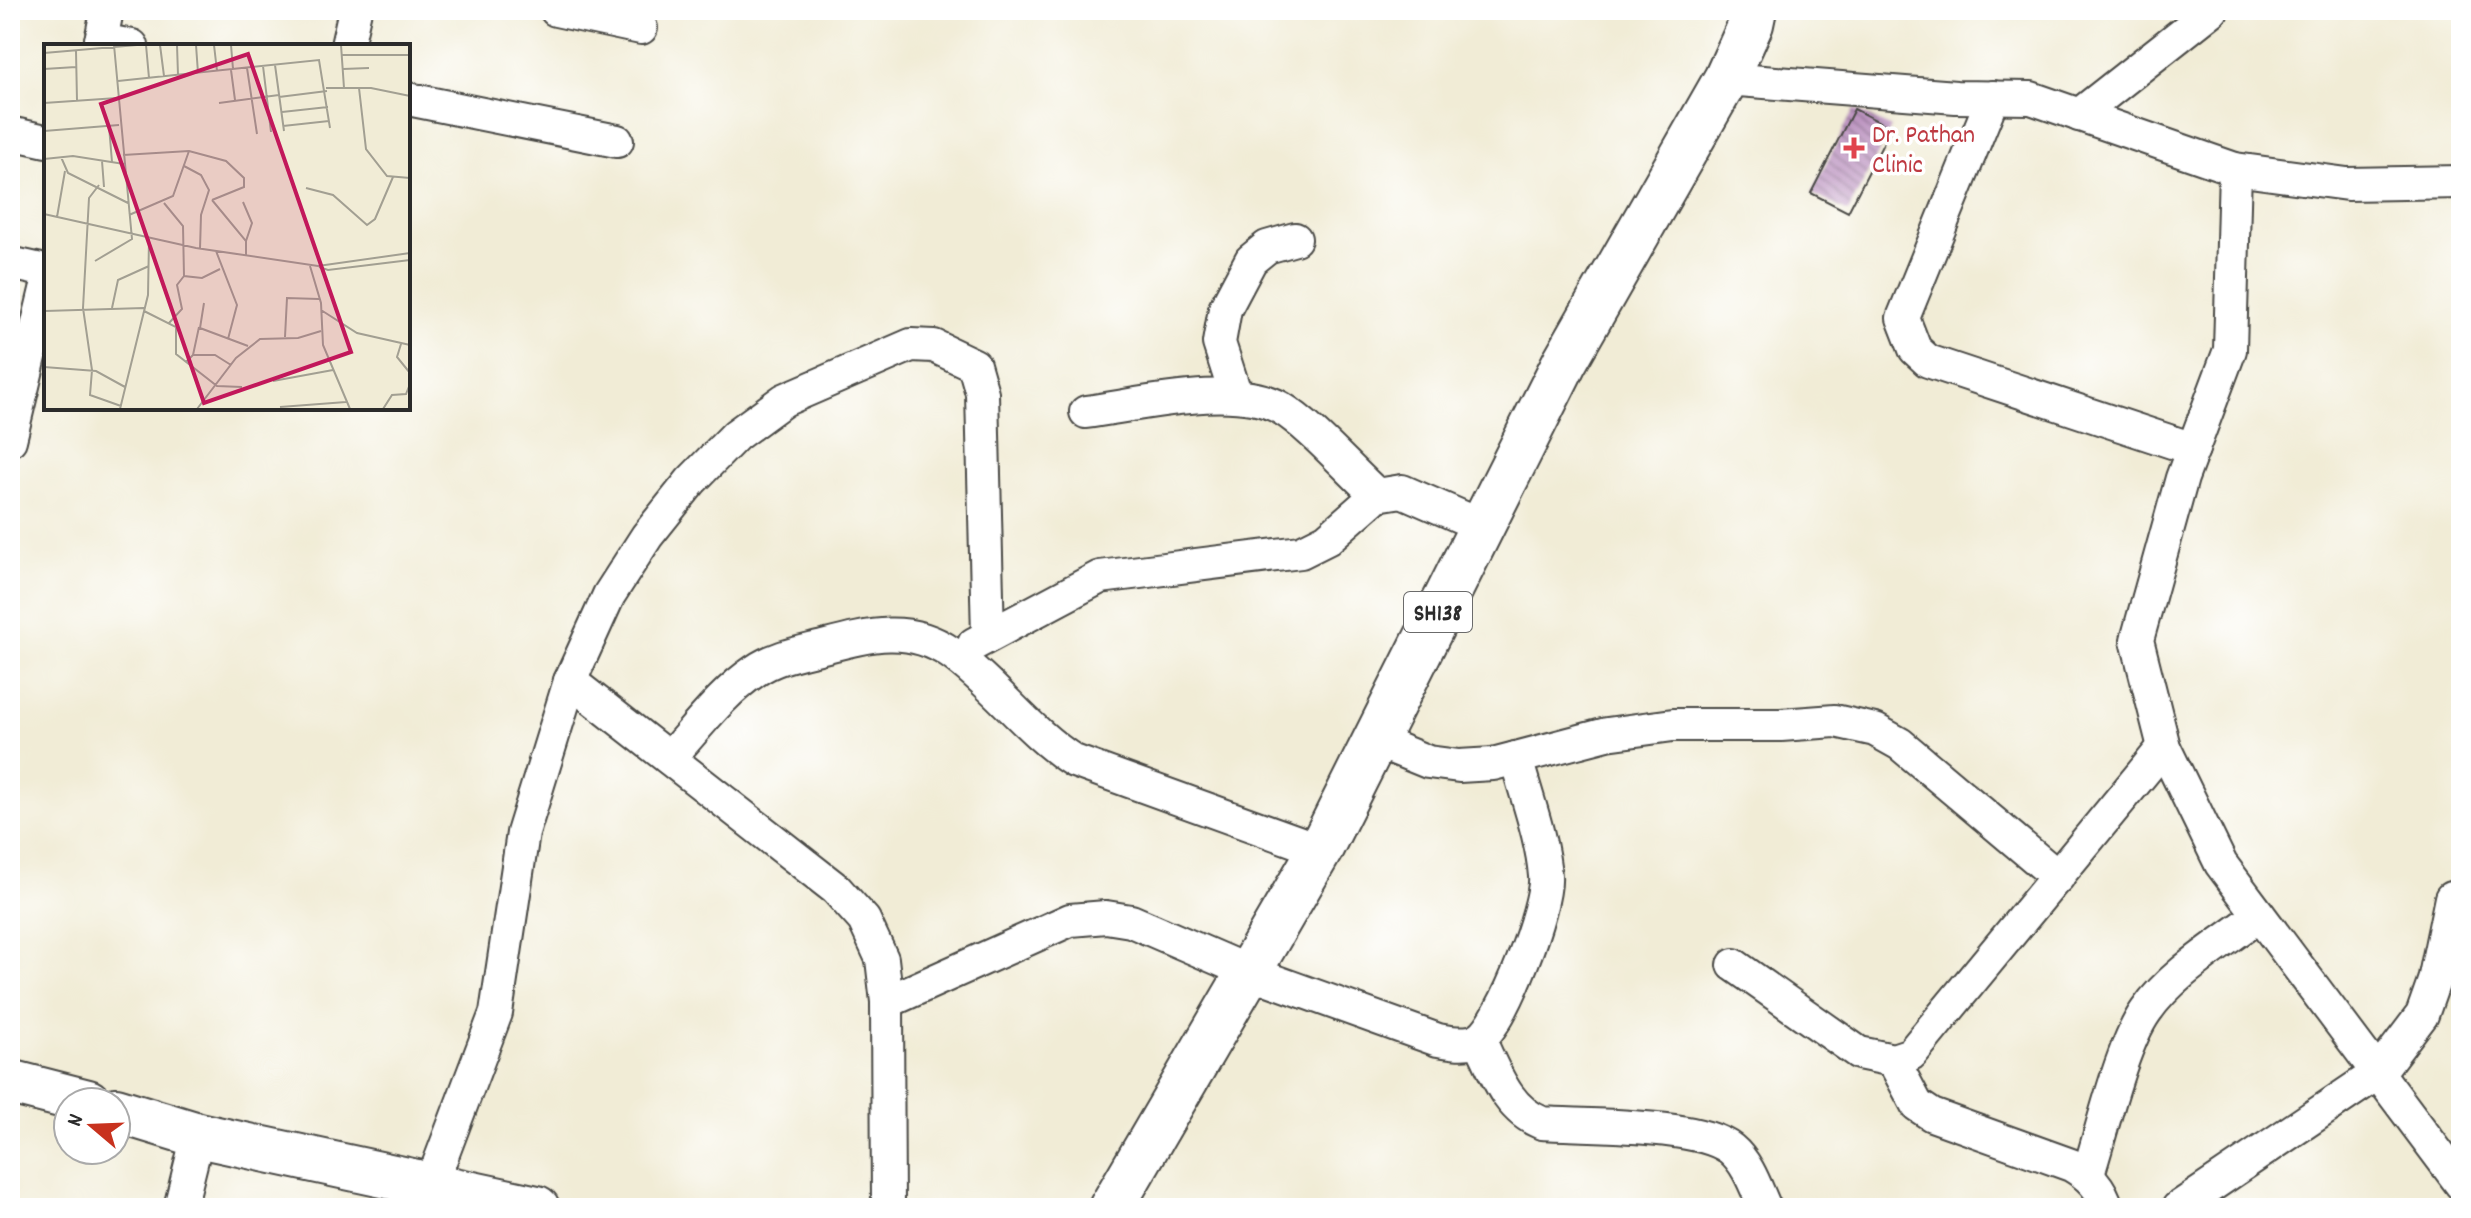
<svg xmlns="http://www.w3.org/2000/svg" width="2471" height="1218" font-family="Dekko,sans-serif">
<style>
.building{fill:url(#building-back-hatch)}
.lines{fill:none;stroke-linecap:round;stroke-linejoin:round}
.street-casing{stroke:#494845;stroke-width:36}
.secondary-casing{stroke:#494845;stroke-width:48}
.primary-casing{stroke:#494845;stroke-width:48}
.street{stroke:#fff;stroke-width:32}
.secondary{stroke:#fff;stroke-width:44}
.primary{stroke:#fff;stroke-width:44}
.health-dot{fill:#e0444e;stroke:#fff;stroke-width:3}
.labels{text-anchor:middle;stroke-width:7;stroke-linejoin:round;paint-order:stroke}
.shield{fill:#fff;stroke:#6b6b6b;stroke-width:2}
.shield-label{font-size:24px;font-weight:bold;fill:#2b2b2b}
.health-label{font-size:26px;fill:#be3a42;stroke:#fff;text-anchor:start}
.inset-road{fill:none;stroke:#a29f92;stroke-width:2}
.view{fill:#c2185b;fill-opacity:0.15;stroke:#c2185b;stroke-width:4}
.inset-edge{fill:none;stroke:#2b2b2b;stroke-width:4}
</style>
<defs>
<pattern id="building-back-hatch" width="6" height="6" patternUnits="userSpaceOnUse" patternTransform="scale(2)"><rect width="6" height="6" fill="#bd95c1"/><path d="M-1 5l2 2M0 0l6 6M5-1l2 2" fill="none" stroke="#9a7a9d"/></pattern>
</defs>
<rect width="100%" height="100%" fill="#fff"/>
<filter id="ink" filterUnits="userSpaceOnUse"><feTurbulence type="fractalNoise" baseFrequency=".0125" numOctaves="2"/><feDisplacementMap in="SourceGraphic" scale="16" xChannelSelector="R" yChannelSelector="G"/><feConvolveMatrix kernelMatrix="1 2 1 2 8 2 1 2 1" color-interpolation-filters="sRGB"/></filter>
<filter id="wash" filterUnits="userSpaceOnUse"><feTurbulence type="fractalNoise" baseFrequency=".006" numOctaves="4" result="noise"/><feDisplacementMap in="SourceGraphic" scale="32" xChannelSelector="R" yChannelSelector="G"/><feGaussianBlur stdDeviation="1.8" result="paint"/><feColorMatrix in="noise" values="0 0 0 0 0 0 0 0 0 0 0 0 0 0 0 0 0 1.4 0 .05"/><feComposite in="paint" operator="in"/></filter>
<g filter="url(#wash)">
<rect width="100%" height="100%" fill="#f1ecd6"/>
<g id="blocks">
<path class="building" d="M1854 109 1891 128 1848 212 1811 193Z"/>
</g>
</g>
<g filter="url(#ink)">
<use href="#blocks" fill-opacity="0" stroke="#494845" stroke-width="2"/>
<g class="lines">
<g class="street-casing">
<g id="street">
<path d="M556 10 641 28"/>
<path d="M101 40 132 46"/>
<path d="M100 46 107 10"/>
<path d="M347 46 355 10"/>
<path d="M1726 79 1956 97 2031 98 2235 169 2347 184 2461 182"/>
<path d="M1993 97 1903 318 1915 349 1928 361 2193 449"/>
<path d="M408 99 617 141"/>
<path d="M2079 115 2212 10"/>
<path d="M10 133 46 141"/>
<path d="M2235 169 2230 350 2182 478 2137 640 2164 747 2221 864 2461 1184"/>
<path d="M10 263 46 271"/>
<path d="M1236 396 1219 343 1225 309 1251 260 1267 247 1295 239"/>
<path d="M1086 412C1139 405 1234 381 1281 408 1311 426 1350 471 1377 495"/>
<path d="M10 440 46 290"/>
<path d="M974 644 1100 577 1301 552 1327 539 1377 495 1402 491 1482 526"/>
<path d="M570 681 836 889 864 920 882 959 887 1002 888 1208"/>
<path d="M1374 740 1428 762 1459 766 1493 764 1607 734 1673 725H1781L1835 721 1875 730 1900 744 2058 877"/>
<path d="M669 758C696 729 722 693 755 671 775 657 799 653 823 647 869 635 909 624 951 653 996 685 1027 731 1074 761L1320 850"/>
<path d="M1734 965 1859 1053 1893 1060 1911 1054 2164 747"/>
<path d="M887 1002 1070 920 1106 917 1131 921 1249 972 1438 1040C1451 1042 1468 1046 1480 1038 1503 1023 1548 905 1545 876 1542 837 1526 796 1516 758"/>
<path d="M1479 1039C1495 1071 1506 1109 1542 1123 1585 1126 1700 1123 1731 1149 1748 1163 1756 1188 1765 1208"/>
<path d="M1893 1060 1917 1105 1932 1115 2071 1165C2090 1176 2101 1187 2107 1208"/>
<path d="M2088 1174C2102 1131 2121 1046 2146 1011 2173 972 2222 944 2259 915"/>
<path d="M431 1185 496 1013 523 833 570 681 609 595 647 536 691 481 736 435 784 400 911 345 934 346 974 365 982 393 988 636"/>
<path d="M180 1208 198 1135"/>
<path d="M2178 1208 2378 1073 2422 1015 2434 981 2451 898"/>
</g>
</g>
<g class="secondary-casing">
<g id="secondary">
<path d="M10 1082 88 1102"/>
<path d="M116 1110 198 1135 537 1208"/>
</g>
</g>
<g class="primary-casing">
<path id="primary" d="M1111 1208 1320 850 1565 361 1726 79 1751 24 1754 10"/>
</g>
<use href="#street" class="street"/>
<use href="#secondary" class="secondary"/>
<use href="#primary" class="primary"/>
</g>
</g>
<path class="health-dot" d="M1850 136h8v8h8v8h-8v8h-8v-8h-8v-8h8z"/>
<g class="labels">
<rect class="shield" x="1404" y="592" width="68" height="40" rx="6"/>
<g class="shield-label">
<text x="1438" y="620">SH138</text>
</g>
<g class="health-label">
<text x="1872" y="142">Dr. Pathan<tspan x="1872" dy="30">Clinic</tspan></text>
</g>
</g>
<g transform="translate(44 44)">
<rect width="366" height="366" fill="#f1ecd6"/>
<path class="inset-road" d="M102 1 105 34M116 1 120 32M133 1 134 31M152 1 154 29M170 1 173 27M187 1 189 25M297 1 300 44M32 7 33 57M0 9 93 1M298 11H366M231 21 240 87M219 22 227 88M203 24 213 90M0 25 32 23M299 25 325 24M187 26 191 56M74 37 275 16 286 84M282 44H327L366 52M315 44 322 105 343 132 366 134M235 53 283 47M0 59 73 54M175 59 235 51M238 68 284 63M65 82 68 118M239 82 285 77M0 87 75 81M79 111 145 107 182 117 200 134V143L168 156M17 113 24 129 84 159M0 115 29 112 80 120M58 117 60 143M140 122 157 131 165 146 157 171 156 205M55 141 45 154 39 264 48 326 46 351 77 362M262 144 289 151 323 181 331 175 349 133M168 156 202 197V211M199 158 208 179 202 197M120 159 139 182 140 232 158 234 176 225M0 170 152 204 274 222 366 209M85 171 129 152 145 107M13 173 21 127M172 207 193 261 184 295M51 217 88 195 70 1M266 222 277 259 279 301 306 365M275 223 284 226 366 216M160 259 156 284 204 302M68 264 74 236 105 222M277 266 313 289 366 301M1 267 100 264M100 267 132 283V310L173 342 198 343M125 279 138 265 133 241 140 232M0 291 1 170M241 293 243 254 275 255M357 300 353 313 366 329M149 311H171L187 321M142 318 149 311 155 283M0 323 52 327 81 343M229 337 289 326M236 363 302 358M76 365 104 251 105 195M153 365 192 314 216 295 254 294 277 287M339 365 348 351 362 350 366 340"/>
<path class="view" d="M204 10 307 308 160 359 57 60Z"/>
<rect width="366" height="366" class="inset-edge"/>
</g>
<rect width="2471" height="1218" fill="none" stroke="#fff" stroke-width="40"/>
<g transform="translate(92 1126) rotate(289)"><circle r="38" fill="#ffffff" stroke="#aaaaaa" stroke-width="2"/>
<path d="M0-6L14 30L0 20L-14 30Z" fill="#c8321e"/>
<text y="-12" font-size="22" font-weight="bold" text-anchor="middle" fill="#2b2b2b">N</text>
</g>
</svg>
